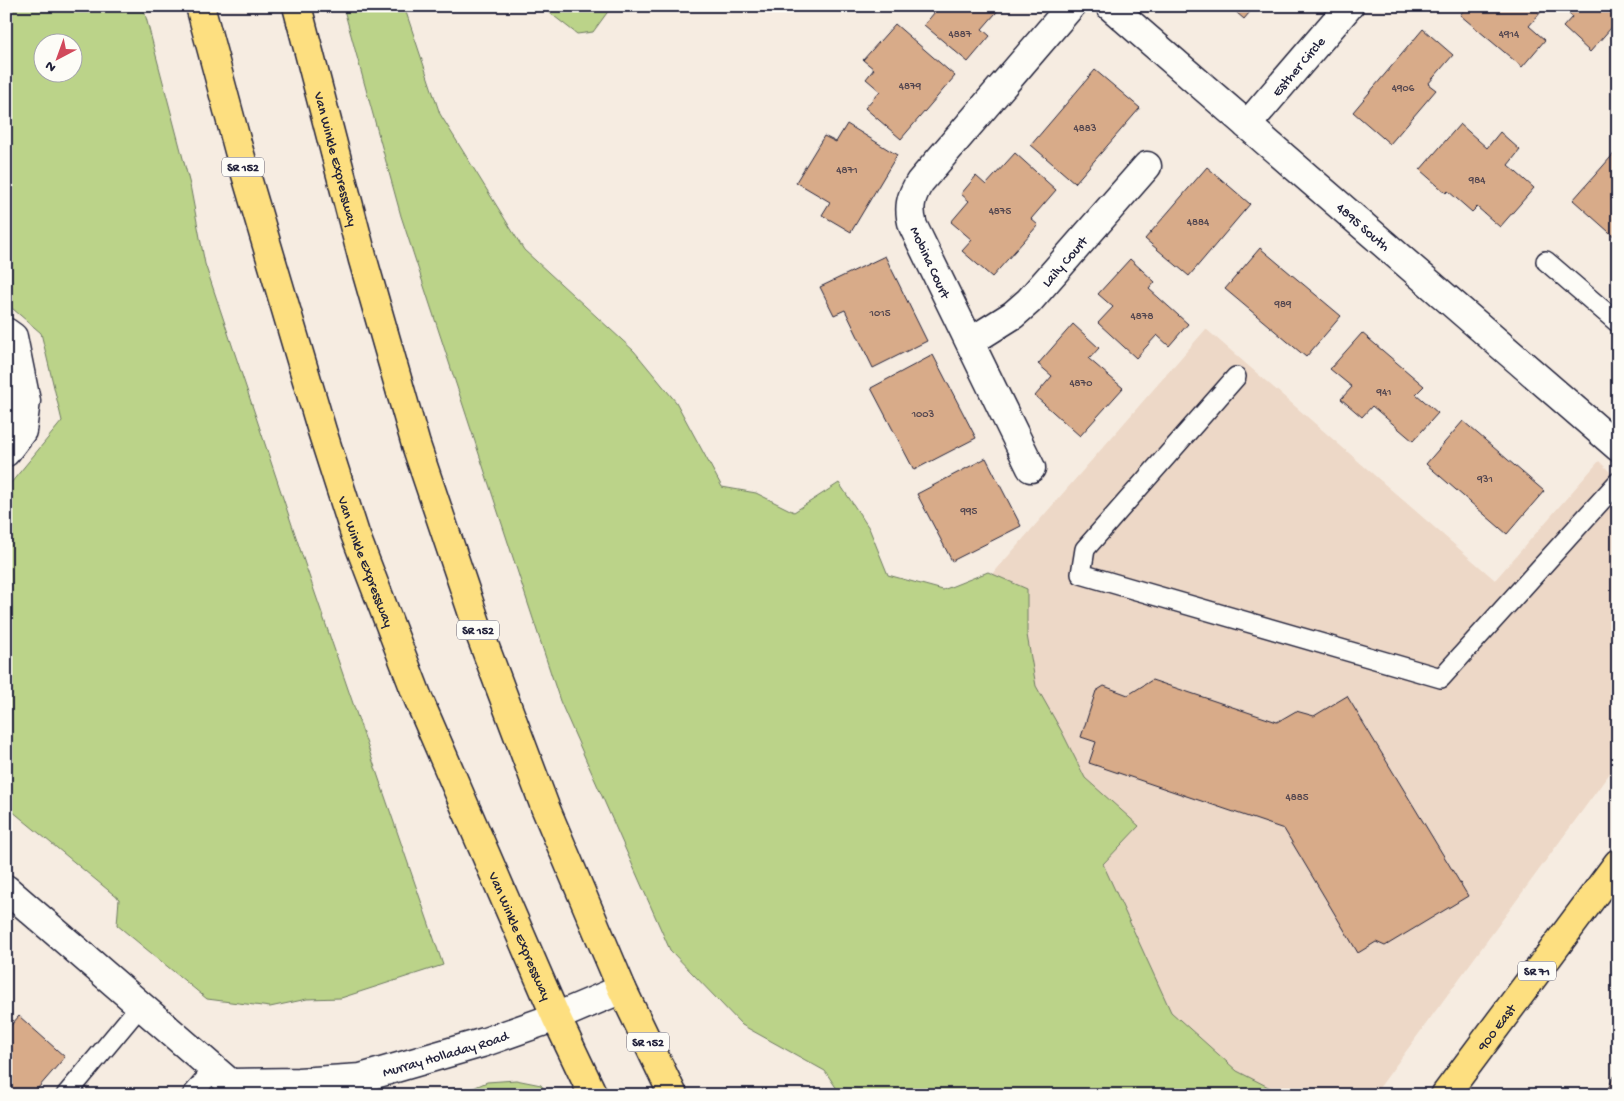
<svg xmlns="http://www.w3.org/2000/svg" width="1624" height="1101" font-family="'Gochi Hand',sans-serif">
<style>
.built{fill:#edd8c7}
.green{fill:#bbd389;stroke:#6e7a62;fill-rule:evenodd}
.building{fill:#d8ab89;stroke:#22223b}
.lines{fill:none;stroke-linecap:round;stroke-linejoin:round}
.service-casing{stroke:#22223b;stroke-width:22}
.minor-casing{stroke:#22223b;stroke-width:31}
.secondary-casing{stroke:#22223b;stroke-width:31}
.primary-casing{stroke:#22223b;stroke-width:31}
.service{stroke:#fdfcf7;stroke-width:19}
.minor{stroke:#fdfcf7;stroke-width:28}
.secondary{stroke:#fdfcf7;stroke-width:28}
.primary{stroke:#fddf80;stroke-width:28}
.labels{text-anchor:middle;stroke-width:4.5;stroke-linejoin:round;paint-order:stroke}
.number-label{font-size:11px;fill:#50444e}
.shield{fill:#fdfcf7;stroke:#646373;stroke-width:1}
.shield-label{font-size:12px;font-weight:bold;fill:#22223b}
.street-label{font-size:14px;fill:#22223b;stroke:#fdfcf7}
</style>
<rect width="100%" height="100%" fill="#f6ece1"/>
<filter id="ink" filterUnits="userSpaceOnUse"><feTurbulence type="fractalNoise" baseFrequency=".02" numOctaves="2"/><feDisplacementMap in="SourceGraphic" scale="10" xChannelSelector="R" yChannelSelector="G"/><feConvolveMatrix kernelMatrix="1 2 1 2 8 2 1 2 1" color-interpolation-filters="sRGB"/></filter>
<g filter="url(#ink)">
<path class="built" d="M1206 329 1495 580 1599 461 1618 480V762L1374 1095H1195L920 668 997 569Z"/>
<g class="green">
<path d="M6 6H143L190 185 205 264 305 564 443 965 341 998 307 999 270 1007 207 999 117 925 119 899 6 806V489L62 421 41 333 6 303ZM72 42V72H42V42Z"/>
<path d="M343 6H404L440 114 524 250 634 351 676 402 722 487 756 493 794 512 839 483 869 528 888 575 943 590 988 572 1027 589V635L1036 686 1062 732 1085 778 1139 826 1103 864 1171 1012 1237 1071 1284 1095H841L825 1071 742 1025 670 950 560 701 401 216Z"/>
<path d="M541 6H612L593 32 577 34Z"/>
<path d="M516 1080 541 1085 548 1095H457L487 1082Z"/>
</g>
<g class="building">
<path d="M940 6H1002L982 29 990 36 968 62 924 25Z"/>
<path d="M1229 6H1255L1244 19Z"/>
<path d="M1467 6H1546L1529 26 1545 40 1522 67 1460 15Z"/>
<path d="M1564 6H1618V20L1590 52 1563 27 1572 17Z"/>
<path d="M895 24 955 76 901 139 865 108 880 91 866 79 874 69 863 60Z"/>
<path d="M1423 29 1453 55 1428 84 1436 90 1390 144 1353 112Z"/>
<path d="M1095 70 1140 108 1075 183 1031 145Z"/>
<path d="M847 124 897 155 851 232 822 215 830 202 796 182 824 136 836 142Z"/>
<path d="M1460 124 1487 148 1500 132 1520 150 1508 165 1534 188 1500 227 1477 207 1472 212 1448 191 1446 193 1420 170Z"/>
<path d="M1618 149V240L1573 200Z"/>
<path d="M1015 153 1056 190 1031 219 1038 225 992 277 962 251 972 240 951 222 969 201 961 194 976 176 986 185Z"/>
<path d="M1207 167 1250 204 1189 276 1145 239Z"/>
<path d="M1260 248 1341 316 1306 357 1225 289Z"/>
<path d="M885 256 927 341 873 368 845 310 834 315 820 287Z"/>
<path d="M1130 259 1155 282 1149 289 1188 324 1169 346 1157 335 1136 358 1098 323 1113 307 1098 294Z"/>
<path d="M1073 324 1099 348 1089 359 1123 388 1080 436 1035 396 1052 376 1038 364Z"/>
<path d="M1362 333 1424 386 1416 394 1438 413 1413 441 1372 406 1362 417 1341 399 1352 387 1330 369Z"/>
<path d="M933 355 976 438 914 470 871 388Z"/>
<path d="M1463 421 1544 491 1507 534 1426 464Z"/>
<path d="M986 458 1021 526 952 561 917 494Z"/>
<path d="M1152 680 1277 722 1296 711 1314 716 1347 696 1468 896 1385 946 1376 942 1358 953 1284 829 1089 763 1096 742 1081 737 1096 691 1104 686 1128 695Z"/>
<path d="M19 1016 65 1057 32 1095H6V1031Z"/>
<path d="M1614 1076 1618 1077V1095H1605Z"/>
</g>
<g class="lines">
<g class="service-casing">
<g id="service">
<path d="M1546 261 1618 323"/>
<path d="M1236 377 1085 549 1081 574 1441 678 1618 482"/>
<path d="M66 1095 140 1006"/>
<path d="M192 1095 214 1069"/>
</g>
</g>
<g class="minor-casing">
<g id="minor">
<path id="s1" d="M1110 6 1618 447"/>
<path id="s2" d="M1247 125 1349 6"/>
<path d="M6 332 13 337 26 401 22 431 6 452"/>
<path id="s3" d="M970 342 1013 315 1029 301 1147 166"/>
<path d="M1031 468 913 226C908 209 910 197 920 182L1071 6"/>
</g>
</g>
<g class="secondary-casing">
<g id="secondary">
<path id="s4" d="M6 889 230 1083 298 1082 361 1078 485 1042 556 1017 622 989"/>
</g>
</g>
<g class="primary-casing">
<g id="primary">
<path id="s5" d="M200 6 239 151 322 431 355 534 418 698 556 1017 593 1095"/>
<path id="s6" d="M297 6 363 260 416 445 477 626 545 807 622 989 673 1095"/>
<path id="s7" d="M1445 1095 1618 863"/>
</g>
</g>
<use href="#service" class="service"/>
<use href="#minor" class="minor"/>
<use href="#secondary" class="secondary"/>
<use href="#primary" class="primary"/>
</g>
</g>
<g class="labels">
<g class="number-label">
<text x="960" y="37">4887</text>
<text x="1509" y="37">4914</text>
<text x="910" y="89">4879</text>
<text x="1403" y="91">4906</text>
<text x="1085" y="131">4883</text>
<text x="847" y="173">4871</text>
<text x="1477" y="183">984</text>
<text x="1000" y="214">4875</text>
<text x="1198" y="225">4884</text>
<text x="1283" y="307">989</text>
<text x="880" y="316">1015</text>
<text x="1142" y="319">4878</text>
<text x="1081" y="386">4870</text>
<text x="1384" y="395">941</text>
<text x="923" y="417">1003</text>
<text x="1485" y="482">931</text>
<text x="969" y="514">995</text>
<text x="1297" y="800">4885</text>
</g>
<g class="shield">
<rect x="222" y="157.5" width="42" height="19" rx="4"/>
<rect x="457" y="620.5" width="42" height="19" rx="4"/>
<rect x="1518" y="961.5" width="38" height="19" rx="4"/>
<rect x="627" y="1032.5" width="42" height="19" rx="4"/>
</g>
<g class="shield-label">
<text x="243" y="171">SR 152</text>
<text x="478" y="634">SR 152</text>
<text x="1537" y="975">SR 71</text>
<text x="648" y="1046">SR 152</text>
</g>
<g class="street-label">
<text dy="5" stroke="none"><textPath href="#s2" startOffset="78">Esther Circle</textPath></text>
<text dy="5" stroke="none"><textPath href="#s6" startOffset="158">Van Winkle Expressway</textPath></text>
<text dy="5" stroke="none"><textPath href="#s1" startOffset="336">4895 South</textPath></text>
<text dy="5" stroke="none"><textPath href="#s3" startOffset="125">Laily Court</textPath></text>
<text transform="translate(931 262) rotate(65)" y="5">Mobina Court</text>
<text dy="5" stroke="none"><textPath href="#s5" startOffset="580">Van Winkle Expressway</textPath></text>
<text dy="5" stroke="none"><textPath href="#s5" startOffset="985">Van Winkle Expressway</textPath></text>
<text dy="5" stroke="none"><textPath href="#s7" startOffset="85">900 East</textPath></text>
<text dy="5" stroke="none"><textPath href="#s4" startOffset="515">Murray Holladay Road</textPath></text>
</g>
</g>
<rect width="1624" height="1101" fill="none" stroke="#fdfcf7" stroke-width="25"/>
<rect x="12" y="12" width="1599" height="1076" fill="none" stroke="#22223b" stroke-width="2" filter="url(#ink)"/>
<g transform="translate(58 58) rotate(221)"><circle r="24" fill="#fdfcf7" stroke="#a5a5ac"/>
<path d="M0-4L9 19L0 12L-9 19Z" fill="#d1495b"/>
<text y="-8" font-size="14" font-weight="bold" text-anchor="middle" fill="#22223b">N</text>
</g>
</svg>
